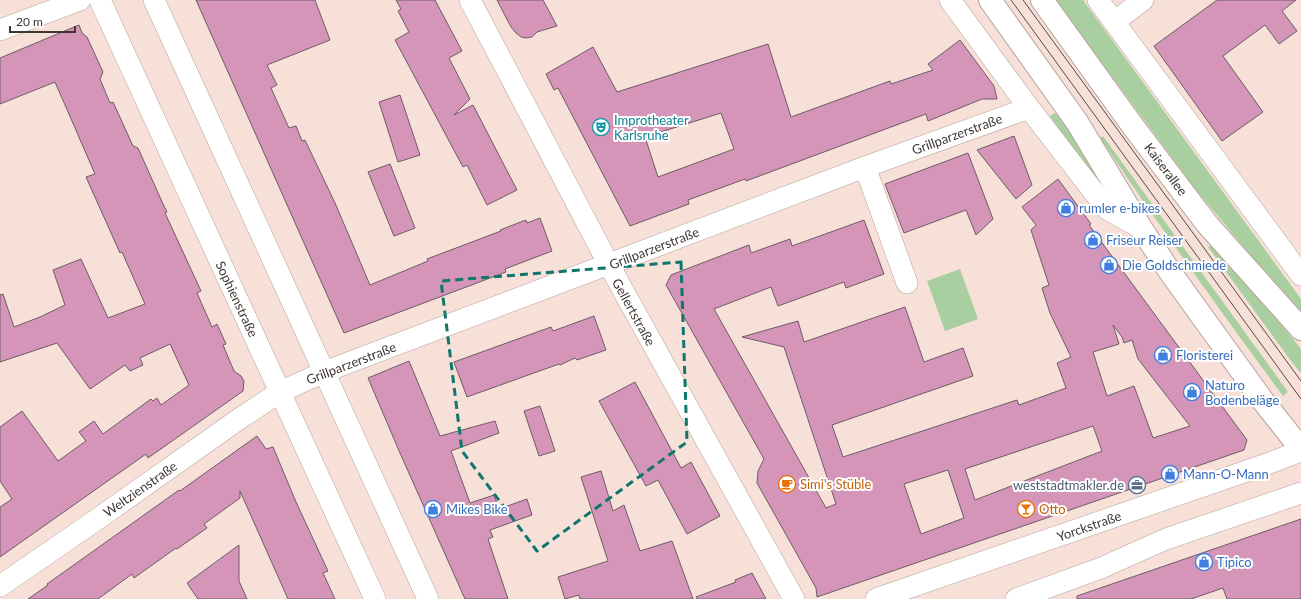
<svg xmlns="http://www.w3.org/2000/svg" width="1301" height="599" font-family="Lato,sans-serif">
<style>
.green{fill:#a9cfa0}
.building{fill:#d495b8;stroke:#6e5c66;fill-rule:evenodd}
.lines{fill:none;stroke-linecap:round;stroke-linejoin:round}
.minor-casing{stroke:#b7a39b;stroke-width:22}
.major-casing{stroke:#b7a39b;stroke-width:24}
.minor{stroke:#fff;stroke-width:21}
.major{stroke:#fff;stroke-width:22}
.tram{stroke:#554b46;stroke-width:1}
.marked{fill:none;stroke:#0f766e;stroke-width:3;stroke-dasharray:8 5;stroke-linejoin:round}
.labels{text-anchor:middle;stroke-width:4;stroke-linejoin:round;paint-order:stroke}
.culture-label{font-size:13px;fill:#0d838f;stroke:#fff;text-anchor:start}
.street-label{font-size:13px;fill:#3e3632;stroke:#fff}
.shop-label{font-size:13px;fill:#366cbe;stroke:#fff;text-anchor:start}
.food-label{font-size:13px;fill:#c56008;stroke:#fff;text-anchor:start}
.service-label{font-size:13px;fill:#4e5e75;stroke:#fff;text-anchor:end}
</style>
<rect width="100%" height="100%" fill="#f6e0d7"/>
<g class="green">
<path d="M1055 0H1083L1301 299V312L1263 270 1196 190Z"/>
<path d="M1055 113 1064 123 1095 170V173L1090 175 1050 116Z"/>
<path d="M1103 136 1288 392 1283 396C1220 311 1159 225 1100 138Z"/>
<path d="M1211 245 1279 322 1301 349V373L1291 361 1208 247Z"/>
<path d="M960 269 978 319 945 331 927 281Z"/>
</g>
<g class="building">
<path d="M196 0H315L330 40 267 65 277 85 271 88 289 128 296 126 302 141 305 140 335 203 370 285 428 261 427 259 501 231 500 230 526 220 527 223 540 218 552 251 505 269 506 272 344 333Z"/>
<path d="M396 0H435L462 51 449 58 470 99 454 115 473 105 517 190 487 205 467 165 463 167 395 40 409 32 398 11 401 9Z"/>
<path d="M497 0H543L557 26 537 32 532 37 526 38 521 37 516 33 511 27Z"/>
<path d="M1217 0H1296L1282 11 1297 31 1279 44 1265 25 1223 56 1263 112 1222 141 1154 46Z"/>
<path d="M79 25 82 33 87 37 103 72 100 79 110 103 113 102 133 146 138 148 163 204 167 212 165 213 201 291 197 293 212 327 217 324 226 344 223 345 234 371 241 376 244 381 243 391 148 458 146 454 0 557V507L12 499 0 481V427L22 411 58 461 86 441 79 432 94 421 103 434 151 399 153 401 157 398 161 405 189 385 170 344 140 358 143 365 130 371 125 365 90 389 57 343 0 362V295L3 294 14 327 40 317 65 305 53 270 81 259 108 318 145 304 122 252 120 253 86 177 95 174 55 82 0 104V58Z"/>
<path d="M960 40 994 86 997 99H982L928 121 926 114 746 181 745 179 688 200 689 204 630 226 558 88 554 90 546 74 593 47 617 92 768 44 791 117 890 81 891 84 933 70 928 64ZM721 113 734 149 658 177 645 137Z"/>
<path d="M400 95 420 155 398 162 379 102Z"/>
<path d="M1014 136 1032 185 1016 199 977 150Z"/>
<path d="M968 153 993 219 976 235 966 210 904 233 885 184Z"/>
<path d="M390 164 415 228 394 236 368 172Z"/>
<path d="M1058 179 1091 224 1089 225 1247 440 1244 450 817 597 816 588 757 483 758 471 764 459 666 285 671 275 749 245 751 253 790 239 792 246 864 220 884 274 846 288 844 282 778 306 771 287 714 309 826 508 836 504 784 347 742 337 798 321 804 342 905 307 924 362 963 348 973 376 832 425 843 457 1017 400 1019 405 1066 388 1057 363 1071 357 1050 313 1042 288 1049 285 1031 230 1036 225 1022 207ZM1113 325 1122 337 1124 343 1132 340 1138 359 1190 426 1153 438 1134 386 1107 396 1093 352 1119 344ZM1093 426 1102 451 975 500 965 469ZM948 470 964 518 921 534 904 484Z"/>
<path d="M594 316 606 350 577 360 575 358 560 365 559 364 467 397 454 362 551 327 553 331Z"/>
<path d="M409 361 440 436 495 421 499 433 451 451 470 503 494 495 499 509 527 499 532 515 490 530 493 537 488 539 508 599H465L400 453 368 378Z"/>
<path d="M635 382 681 468 691 462 720 516 687 534 658 480 646 486 599 401Z"/>
<path d="M540 406 555 451 539 456 524 411Z"/>
<path d="M257 436 266 449 273 447 296 502 328 571 323 573 335 599H288L240 491V498L204 524 207 528 177 549 176 548 134 578 132 574 98 599H28L48 585 47 584 137 520 179 490 180 491Z"/>
<path d="M601 471 613 511 624 505 640 551 672 541 693 599H580L579 595 565 599 558 577 608 561 581 477Z"/>
<path d="M1301 519V599H1227L1223 588 1191 599H1077V596Z"/>
<path d="M239 545V581L247 599H198L187 583Z"/>
<path d="M752 573 766 599H697L696 597 736 582 735 580Z"/>
</g>
<g class="lines">
<g class="minor-casing">
<g id="minor">
<path d="M100 0 375 599"/>
<path d="M154 0 428 599"/>
<path d="M470 0 609 265 794 599"/>
<path d="M950 0 1029 108 1107 209 1141 228"/>
<path d="M1098 0 1301 275"/>
<path d="M1114 22 1143 0"/>
<path d="M0 30 80 0"/>
<path d="M865 167 907 283"/>
<path d="M0 586 99 518 239 419 280 392 324 372 865 167 1029 108"/>
<path d="M876 599 1267 464 1301 451"/>
<path d="M1016 599 1101 568 1166 539 1301 493"/>
</g>
</g>
<g class="major-casing">
<g id="major">
<path d="M990 0 1077 122 1141 228 1170 272 1263 401 1301 449"/>
<path d="M1042 0 1132 125 1207 224 1301 329"/>
</g>
</g>
<use href="#minor" class="minor"/>
<use href="#major" class="major"/>
<g class="tram">
<path d="M1011 0 1301 399"/>
<path d="M1023 0 1301 381"/>
</g>
</g>
<path class="marked" d="M681 262 687 442 537 551 462 451 441 281Z"/>
<defs>
<g id="theatre-ring" transform="scale(0.9)"><circle r="9.5" fill="#fff" stroke="#0f9aa8" stroke-width="1.5"/><path d="M-5-5.5Q0-4 5-5.5V0Q5 5 0 6Q-5 5-5 0ZM-3.3-2.5H-1v1.5H-3.3ZM1-2.5H3.3v1.5H1ZM-2.8 1Q0 5.5 2.8 1Z" fill="#0f9aa8"/></g>
<g id="shop-ring" transform="scale(0.9)"><circle r="9.5" fill="#fff" stroke="#3f7fe0" stroke-width="1.5"/><path d="M-5-2.5h2.3a2.7 3.5 0 0 1 5.4 0H5L5.5 6h-11ZM-1.5-2.5h3a1.5 2.3 0 0 0-3 0Z" fill="#3f7fe0"/></g>
<g id="cafe-ring" transform="scale(0.9)"><circle r="9.5" fill="#fff" stroke="#e8710a" stroke-width="1.5"/><path d="M-5.5-4.5H6V0H3Q3 3.5 0 3.5H-2.5Q-5.5 3.5-5.5 0ZM3-3.2v2h1.7v-2ZM-6 4.5H4V6H-6Z" fill="#e8710a"/></g>
<g id="office-ring" transform="scale(0.9)"><circle r="9.5" fill="#fff" stroke="#5c6f8a" stroke-width="1.5"/><path d="M-6-3h4V-5.5h4V-3h4V5H-6ZM-1-4.5V-3h2v-1.5ZM-6 0V1H6V0Z" fill="#5c6f8a"/></g>
<g id="bar-ring" transform="scale(0.9)"><circle r="9.5" fill="#fff" stroke="#e8710a" stroke-width="1.5"/><path d="M-6-5H6L.8 .8V4.5H3.5V6h-7V4.5H-.8V.8Z" fill="#e8710a"/></g>
</defs>
<g fill-rule="evenodd">
<use href="#theatre-ring" x="601" y="127"/>
<use href="#shop-ring" x="1066" y="208"/>
<use href="#shop-ring" x="1093" y="240"/>
<use href="#shop-ring" x="1109" y="265"/>
<use href="#shop-ring" x="1163" y="355"/>
<use href="#shop-ring" x="1192" y="392"/>
<use href="#shop-ring" x="1170" y="474"/>
<use href="#cafe-ring" x="787" y="484"/>
<use href="#office-ring" x="1137" y="485"/>
<use href="#shop-ring" x="433" y="509"/>
<use href="#bar-ring" x="1026" y="509"/>
<use href="#shop-ring" x="1204" y="562"/>
</g>
<g class="labels">
<g class="culture-label">
<text x="614" y="125">Improtheater<tspan x="614" dy="15">Karlsruhe</tspan></text>
</g>
<g class="street-label">
<text transform="translate(957 134) rotate(-20)" y="5">Grillparzerstraße</text>
<text transform="translate(1166 169) rotate(53)" y="5">Kaiserallee</text>
<text transform="translate(654 248) rotate(-21)" y="5">Grillparzerstraße</text>
<text transform="translate(237 299) rotate(65)" y="5">Sophienstraße</text>
<text transform="translate(634 312) rotate(61)" y="5">Gellertstraße</text>
<text transform="translate(351 363) rotate(-21)" y="5">Grillparzerstraße</text>
<text transform="translate(140 489) rotate(-35)" y="5">Weltzienstraße</text>
<text transform="translate(1089 526) rotate(-19)" y="5">Yorckstraße</text>
</g>
<g class="shop-label">
<text x="1079" y="213">rumler e-bikes</text>
<text x="1106" y="245">Friseur Reiser</text>
<text x="1122" y="270">Die Goldschmiede</text>
<text x="1176" y="360">Floristerei</text>
<text x="1205" y="390">Naturo<tspan x="1205" dy="15">Bodenbeläge</tspan></text>
<text x="1183" y="479">Mann-O-Mann</text>
<text x="446" y="514">Mikes Bike</text>
<text x="1217" y="567">Tipico</text>
</g>
<g class="food-label">
<text x="800" y="489">Simi's Stüble</text>
<text x="1039" y="514">Otto</text>
</g>
<g class="service-label">
<text x="1124" y="490">weststadtmakler.de</text>
</g>
</g>
<path d="M10 26v6h65v-6" fill="none" stroke="#3e3632" stroke-width="2"/>
<text x="16" y="26" font-size="12" fill="#3e3632" stroke="#ffffff" stroke-width="3" paint-order="stroke">20 m</text>
</svg>
